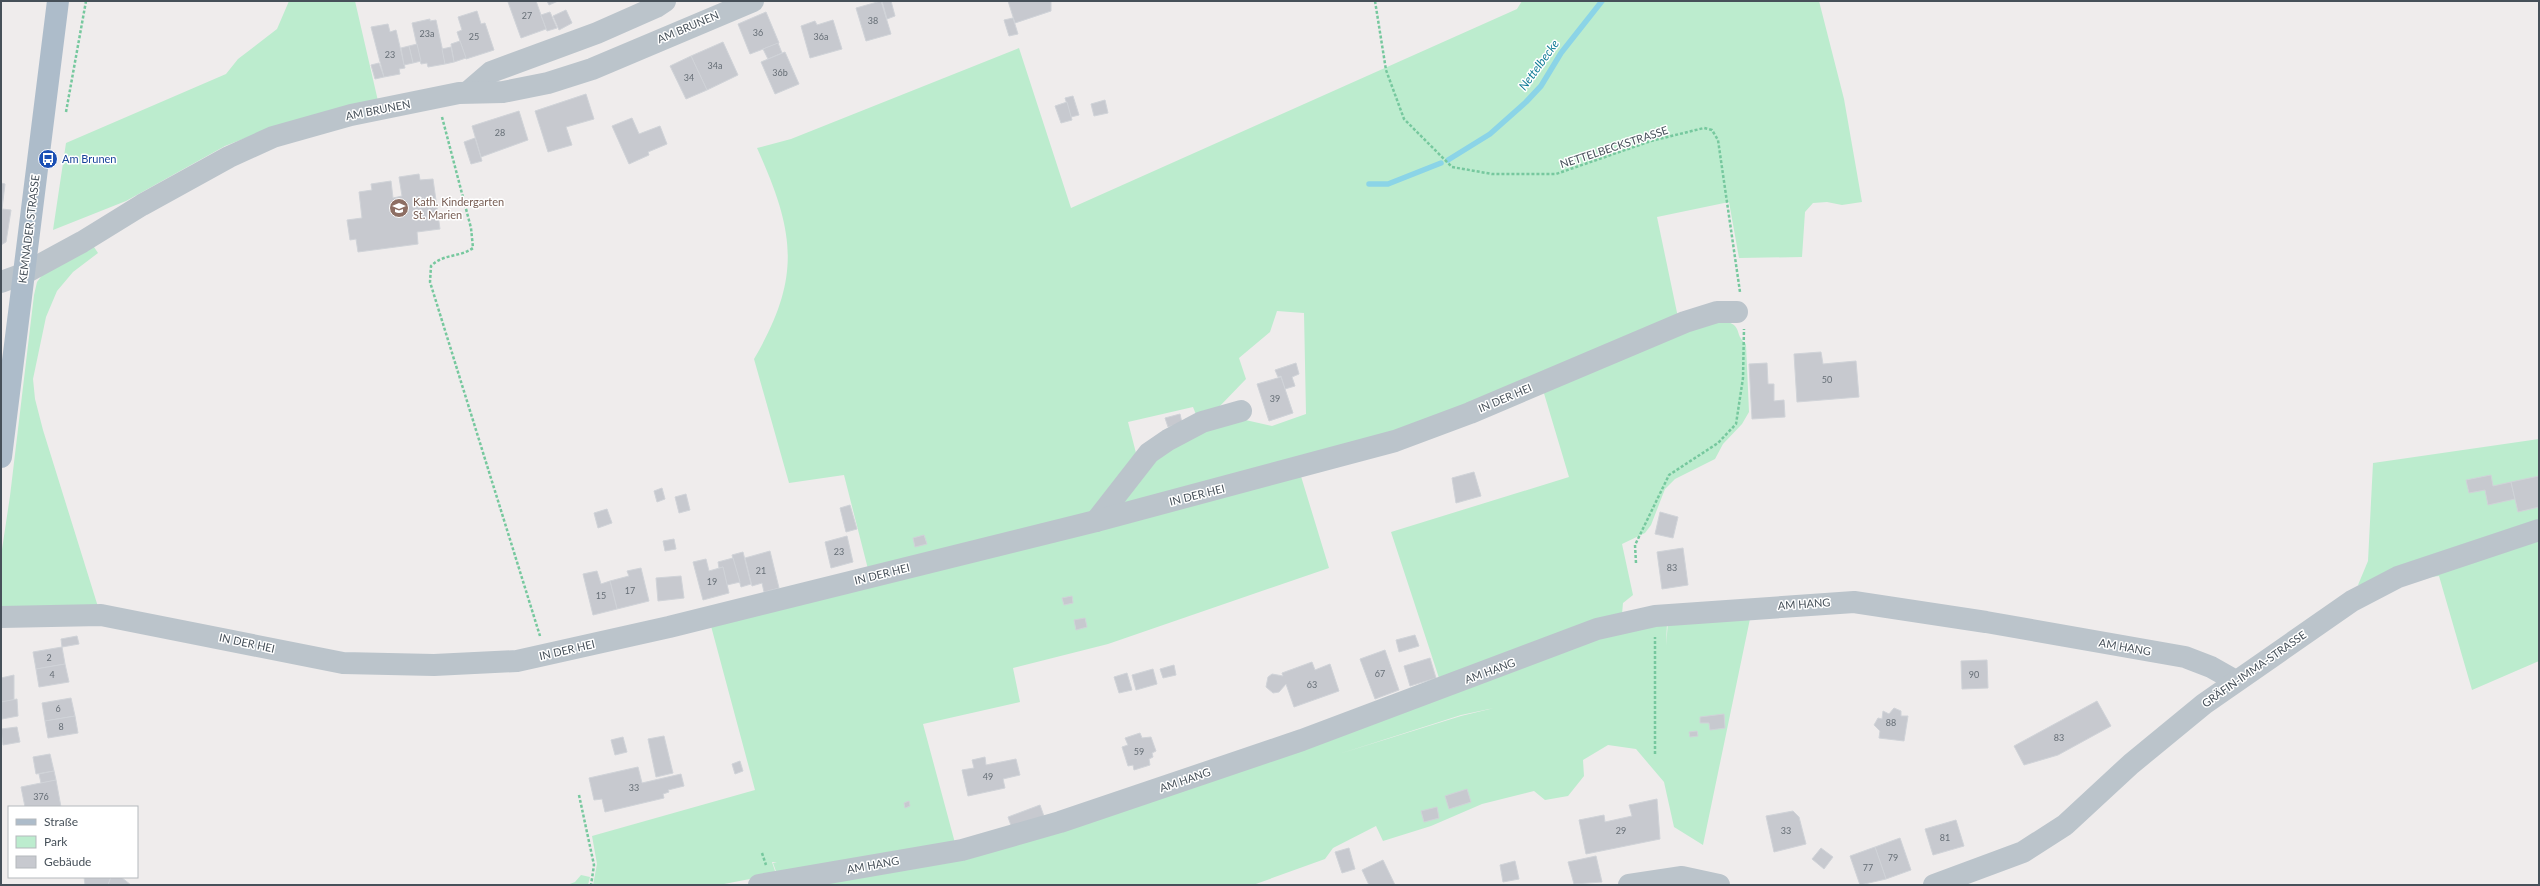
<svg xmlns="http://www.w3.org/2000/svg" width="2540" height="886" font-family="Lato,sans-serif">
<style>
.green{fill:#bcecce;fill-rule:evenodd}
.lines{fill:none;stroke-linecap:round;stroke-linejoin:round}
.stream{stroke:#8bd4e7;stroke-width:5.5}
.building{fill:#c7c9cf;stroke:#d0d3d8}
.path{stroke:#76c89e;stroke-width:2.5;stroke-dasharray:3 2;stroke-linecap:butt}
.minor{stroke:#bbc4cb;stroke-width:22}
.major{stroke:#adbcca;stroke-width:22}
.labels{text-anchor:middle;stroke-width:3;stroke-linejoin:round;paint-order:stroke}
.number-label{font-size:9px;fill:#666e76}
.street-label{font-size:11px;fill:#465059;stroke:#fff}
.transit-label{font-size:11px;fill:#164399;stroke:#fff;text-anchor:start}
.education-label{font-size:11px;fill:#785e54;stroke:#fff;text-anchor:start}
.water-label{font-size:12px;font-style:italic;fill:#137d97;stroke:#fff}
</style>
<rect width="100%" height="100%" fill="#efecec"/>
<g class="green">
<path d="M289 1H355L378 101 248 137 225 146 126 201 53 230 66 143 226 74 238 59 277 29Z"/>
<path d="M1522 1H1819L1844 99 1862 202 1842 205 1827 202 1813 203 1805 212 1802 257 1739 258 1729 202 1657 217 1680 327C1693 323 1724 316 1735 326 1740 332 1737 337 1746 344L1749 412 1742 424 1723 444 1715 459 1675 479 1665 489 1651 525 1645 533 1622 544 1633 595 1623 603 1622 614 1440 681 1391 532 1569 477 1540 380 1388 439 868 569 844 475 789 483 754 359C802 277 795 232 757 148L791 139 1019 48 1071 208 1517 9ZM1277 311 1304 313 1306 414 1272 426 1241 419 1169 444 1136 453 1128 422 1193 407 1197 417 1218 408 1246 379 1239 358 1270 332Z"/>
<path d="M92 244 98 253 73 272 57 291 46 317 33 379 35 399 43 430 99 610 1 612V556L10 496 34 295 37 282 43 274Z"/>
<path d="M2539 439V661L2472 690 2439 576 2358 585 2368 561 2373 463Z"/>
<path d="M1300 473 1329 568 1108 644 1013 668 1020 702 923 724 955 843 777 874 773 863 777 862H772L776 874 719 885H593L597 864 592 836 755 790 711 626Z"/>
<path d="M1751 614 1703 845 1674 827 1664 782 1636 749 1608 745 1583 760 1584 776 1568 796 1545 800 1534 791 1482 804 1431 826 1383 841 1376 826 1333 848 1325 859 1253 885H798L889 869 1600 637 1667 623 1666 645 1668 623ZM1494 708 1461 716 1339 754 1461 715Z"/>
<path d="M581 875 590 877 588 885H567L575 882Z"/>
</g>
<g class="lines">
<g class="stream">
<path d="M1448 160 1490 134 1526 102 1541 86 1561 53 1602 1"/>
<path d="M1369 184H1388L1441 163"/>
</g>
</g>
<g class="building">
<path d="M512 1H536L546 29 521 38 508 2Z"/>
<path d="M547 1H558L549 5Z"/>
<path d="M881 1 891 34 866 41 856 8Z"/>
<path d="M882 1H891L895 16 887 19Z"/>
<path d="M1008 1H1051V11L1015 23Z"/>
<path d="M566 10 572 23 559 30 553 16Z"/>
<path d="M477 11 481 24 485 23 494 50 466 59 457 32 462 30 458 17Z"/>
<path d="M550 12 557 28 547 31 541 15Z"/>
<path d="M766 12 779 43 750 54 738 24Z"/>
<path d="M1013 18 1018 34 1009 36 1004 20Z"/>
<path d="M430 19V21L436 20 445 61V64L428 67 427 63 421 64 412 23Z"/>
<path d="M833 20 842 49 810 58 801 26 815 21 817 25Z"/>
<path d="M388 24 390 32 396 30 405 68 399 69 400 74 384 77 371 27Z"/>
<path d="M460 41 466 58 454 62 451 44Z"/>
<path d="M723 42 738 75 707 90 691 56Z"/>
<path d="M778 43 782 53 768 59 763 49Z"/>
<path d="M417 44 421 61 413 63 409 46Z"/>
<path d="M409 46 413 63 404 65 401 48Z"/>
<path d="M451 47 454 62 445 64 442 49Z"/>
<path d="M785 52 799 84 775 94 761 62Z"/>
<path d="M691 56 707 90 686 99 670 66Z"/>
<path d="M379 63 384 77 375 79 371 65Z"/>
<path d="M586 94 594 119 566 127 572 145 548 152 535 111Z"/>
<path d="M1073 96 1079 115 1071 117 1065 98Z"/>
<path d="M1105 100 1108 113 1094 116 1091 104Z"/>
<path d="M1067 102 1072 120 1061 123 1055 106Z"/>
<path d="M519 111 528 140 481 157 472 126Z"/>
<path d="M632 118 639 134 660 126 667 144 648 152 649 155 629 164 612 126Z"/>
<path d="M475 138 482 161 471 164 464 142Z"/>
<path d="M419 174 420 180 433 179 440 229 417 232 418 244 358 252 356 239 350 240 347 220 362 218 359 192 372 190 371 184 391 181 393 198 402 196 399 177Z"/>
<path d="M1 183 5 184 2 209 11 210 6 242 1 245Z"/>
<path d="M1821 352 1823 364 1856 361 1859 397 1797 402 1794 354Z"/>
<path d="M1296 363 1299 374 1292 377 1295 386 1285 389 1281 376 1278 377 1275 370Z"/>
<path d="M1767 363 1768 384H1774V401L1784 400 1785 417 1752 419 1749 364Z"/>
<path d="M1281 377 1293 413 1269 421 1257 384Z"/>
<path d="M1180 414 1182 423 1168 427 1165 418Z"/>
<path d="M1474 472 1481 496 1456 503 1452 478Z"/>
<path d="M2491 475 2493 486 2511 482 2515 499 2488 505 2485 490 2469 493 2466 480Z"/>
<path d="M2539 476V507L2518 512 2511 482Z"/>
<path d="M662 488 665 499 657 502 654 491Z"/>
<path d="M686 494 690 510 679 513 675 497Z"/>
<path d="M850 505 857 529 846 532 840 508Z"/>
<path d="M607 509 612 523 598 528 594 513Z"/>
<path d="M1660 512 1678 517 1673 538 1655 534Z"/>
<path d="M924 535 927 544 915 547 913 538Z"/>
<path d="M847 536 853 562 831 568 825 542Z"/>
<path d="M674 539 676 549 665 551 663 541Z"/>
<path d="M1683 548 1688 585 1662 589 1657 552Z"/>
<path d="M770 551 779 588 764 592 762 583 752 586 745 558Z"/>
<path d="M743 552 751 584 741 587 732 555Z"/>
<path d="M733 558 740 582 727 585 723 567 719 568 718 562Z"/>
<path d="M706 559 709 571 723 567 729 593 703 600 693 562Z"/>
<path d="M641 568 649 601 617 609 610 581 629 576 627 571Z"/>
<path d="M597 571 601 584 610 581 617 609 593 615 583 574Z"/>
<path d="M681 576 684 598 658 601 656 578Z"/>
<path d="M1072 596 1073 603 1064 605 1062 598Z"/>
<path d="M1085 618 1087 627 1076 630 1074 620Z"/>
<path d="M1415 635 1419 646 1399 652 1396 640Z"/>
<path d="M77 636 79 644 62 647 61 639Z"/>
<path d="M62 647 65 664 36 669 33 652Z"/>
<path d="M1385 650 1399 690 1375 699 1360 659Z"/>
<path d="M1430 658 1436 678 1410 686 1404 666Z"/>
<path d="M1987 660 1988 688 1962 689 1961 661Z"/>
<path d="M1312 662 1315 670 1330 664 1339 691 1294 707 1286 684 1279 692 1273 693 1266 687 1268 677 1272 674 1283 676 1282 673Z"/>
<path d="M65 664 69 682 39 687 36 669Z"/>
<path d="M1174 665 1176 675 1163 678 1160 669Z"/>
<path d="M1153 669 1157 684 1136 690 1132 675Z"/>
<path d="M1127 673 1132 690 1119 693 1114 677Z"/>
<path d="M14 675V700L1 702V678Z"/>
<path d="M71 698 75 716 45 721 42 703Z"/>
<path d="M17 699 18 716 2 719 1 702Z"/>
<path d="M2097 701 2111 726 2058 755 2024 765 2014 746Z"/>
<path d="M1894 708 1901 711V716H1908L1904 741 1879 738 1880 731 1874 725 1878 718 1882 719 1883 711 1889 714Z"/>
<path d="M1724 714 1725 728 1710 730 1709 723H1700V717Z"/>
<path d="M75 716 78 733 48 738 45 721Z"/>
<path d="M17 727 20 742 3 745 1 729Z"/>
<path d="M1697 731 1698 736 1690 737 1689 732Z"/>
<path d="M1140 733 1142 738 1151 737 1156 751 1152 753 1153 757 1149 759 1150 765 1134 770 1133 765 1128 766 1122 747 1128 745 1125 738Z"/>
<path d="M664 736 673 773 656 777 648 739Z"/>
<path d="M623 737 627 752 615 755 611 740Z"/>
<path d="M50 754 54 771 36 774 33 757Z"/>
<path d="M985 757 986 765 1016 759 1020 775 1003 779 1005 788 968 796 962 770 974 768 972 760Z"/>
<path d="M740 761 743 771 735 774 732 764Z"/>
<path d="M638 767 642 783 681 774 684 786 668 790 669 792 663 794 664 798 605 812 602 799 594 800 589 778Z"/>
<path d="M54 771 56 780 41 783 39 774Z"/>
<path d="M56 780 61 807H25L21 787Z"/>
<path d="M1467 789 1471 802 1449 809 1445 796Z"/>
<path d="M1657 799 1660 839 1586 854 1579 820 1604 815 1605 822 1632 816 1629 805Z"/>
<path d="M909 801 910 806 905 808 904 803Z"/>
<path d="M1040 805 1045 819 1013 831 1008 817Z"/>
<path d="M1437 807 1439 818 1424 822 1421 811Z"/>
<path d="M1793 811 1799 817 1806 844 1774 852 1766 816Z"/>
<path d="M1956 820 1964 846 1933 855 1925 829Z"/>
<path d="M1900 838 1911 870 1886 879 1875 847Z"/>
<path d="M1875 847 1886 879 1860 885 1850 856Z"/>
<path d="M1349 848 1355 869 1342 873 1335 852Z"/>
<path d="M1821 848 1833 857 1824 869 1812 859Z"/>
<path d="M1596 856 1602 882 1574 884 1568 862Z"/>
<path d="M1383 860 1395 885H1369L1362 870Z"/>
<path d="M1515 861 1519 879 1503 882 1500 865Z"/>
<path d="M84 877H111L108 885H85Z"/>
<path d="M111 877H121L131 885H108Z"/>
</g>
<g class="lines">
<g class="path">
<path d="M1375 1 1386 70 1404 119 1452 167 1492 174H1556L1651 141 1704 128 1712 130 1718 140 1740 292"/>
<path d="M66 112 86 1"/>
<path d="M442 117 471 228 473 248C459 258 444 253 431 266L430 282 540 636"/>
<path d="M1636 563 1635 545 1669 475 1718 443 1736 424 1743 378 1744 329"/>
<path d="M1655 754V637"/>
<path d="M579 795 594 865 591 885"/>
<path d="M762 853 766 865"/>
</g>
<g class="minor">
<path d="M469 91 491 72 597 33 656 7 665 1"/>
<path d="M1 282 23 274 82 242 142 205 229 157 273 137 351 115 459 93 503 92 548 83 592 69 753 1"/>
<path d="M1096 521 1149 453 1168 440 1202 422 1241 411"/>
<path d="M1 617 101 615 343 663 434 665 517 661 669 627 1096 521 1395 441 1470 413 1685 322 1717 312H1737"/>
<path d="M759 885 962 850 1060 822 1302 740 1597 629 1655 616 1854 602 1986 622 2185 657 2211 667 2234 680"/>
<path d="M1629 885 1682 877 1719 885"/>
<path d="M1934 885 2023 852 2065 825 2131 764 2204 704 2352 601 2398 577 2539 530"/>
</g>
<path class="major" d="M1 457 58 1"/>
</g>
<defs>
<g id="bus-disc" transform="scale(1)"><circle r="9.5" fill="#1a4fb4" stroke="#fff"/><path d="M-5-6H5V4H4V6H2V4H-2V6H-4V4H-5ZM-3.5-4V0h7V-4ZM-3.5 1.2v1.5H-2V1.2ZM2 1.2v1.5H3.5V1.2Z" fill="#fff"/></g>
<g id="school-disc" transform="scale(1)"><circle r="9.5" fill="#8d6e63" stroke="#fff"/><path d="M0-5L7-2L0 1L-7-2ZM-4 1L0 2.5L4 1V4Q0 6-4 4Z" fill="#fff"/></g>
</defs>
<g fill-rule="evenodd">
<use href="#bus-disc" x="48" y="159"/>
<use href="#school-disc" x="399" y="208"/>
</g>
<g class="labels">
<g class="number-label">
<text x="527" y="19">27</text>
<text x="873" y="24">38</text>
<text x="758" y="36">36</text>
<text x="427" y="37">23a</text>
<text x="474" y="40">25</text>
<text x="821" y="40">36a</text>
<text x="390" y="58">23</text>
<text x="715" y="69">34a</text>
<text x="780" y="76">36b</text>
<text x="689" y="81">34</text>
<text x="500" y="136">28</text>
<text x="1827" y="383">50</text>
<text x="1275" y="402">39</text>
<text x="839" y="555">23</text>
<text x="1672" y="571">83</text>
<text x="761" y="574">21</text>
<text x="712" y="585">19</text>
<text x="630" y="594">17</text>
<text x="601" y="599">15</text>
<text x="49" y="661">2</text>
<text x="1380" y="677">67</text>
<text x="52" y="678">4</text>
<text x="1974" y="678">90</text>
<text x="1312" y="688">63</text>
<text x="58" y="712">6</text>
<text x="1891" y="726">88</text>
<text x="61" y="730">8</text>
<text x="2059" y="741">83</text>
<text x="1139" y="755">59</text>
<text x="988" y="780">49</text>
<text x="634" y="791">33</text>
<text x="41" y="800">376</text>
<text x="1621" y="834">29</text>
<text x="1786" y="834">33</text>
<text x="1945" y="841">81</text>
<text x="1893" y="861">79</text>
<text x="1868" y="871">77</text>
</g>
<g class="street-label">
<text transform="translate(688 27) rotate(-23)" y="4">AM BRUNEN</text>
<text transform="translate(378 110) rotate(-11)" y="4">AM BRUNEN</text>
<text transform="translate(1614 147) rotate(-18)" y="4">NETTELBECKSTRASSE</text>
<text transform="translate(29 229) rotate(-83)" y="4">KEMNADER STRASSE</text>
<text transform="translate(1505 398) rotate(-23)" y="4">IN DER HEI</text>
<text transform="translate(1197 495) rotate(-14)" y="4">IN DER HEI</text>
<text transform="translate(882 574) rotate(-14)" y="4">IN DER HEI</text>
<text transform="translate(1804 604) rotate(-4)" y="4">AM HANG</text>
<text transform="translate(247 643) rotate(12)" y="4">IN DER HEI</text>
<text transform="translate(2125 647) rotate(10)" y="4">AM HANG</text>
<text transform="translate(567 650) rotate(-13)" y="4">IN DER HEI</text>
<text transform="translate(2254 669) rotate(-35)" y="4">GRÄFIN-IMMA-STRASSE</text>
<text transform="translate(1490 671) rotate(-20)" y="4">AM HANG</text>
<text transform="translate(1185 780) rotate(-19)" y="4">AM HANG</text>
<text transform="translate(873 865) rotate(-10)" y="4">AM HANG</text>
</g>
<g class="transit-label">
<text x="62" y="163">Am Brunen</text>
</g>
<g class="education-label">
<text x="413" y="206">Kath. Kindergarten<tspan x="413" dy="13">St. Marien</tspan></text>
</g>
<g class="water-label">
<text transform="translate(1539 65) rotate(-54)" y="4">Nettelbecke</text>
</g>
</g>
<rect width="2540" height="886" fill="none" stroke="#465059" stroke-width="4"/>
<rect x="8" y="806" width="130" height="72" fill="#ffffff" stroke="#b5b9bd"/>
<rect x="16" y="819" width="20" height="6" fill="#adbcca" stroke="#b5b9bd"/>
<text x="44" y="826" font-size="12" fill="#465059">Straße</text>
<rect x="16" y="836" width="20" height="12" fill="#bcecce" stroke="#b5b9bd"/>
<text x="44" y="846" font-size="12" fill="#465059">Park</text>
<rect x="16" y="856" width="20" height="12" fill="#c7c9cf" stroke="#b5b9bd"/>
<text x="44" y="866" font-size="12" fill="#465059">Gebäude</text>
</svg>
